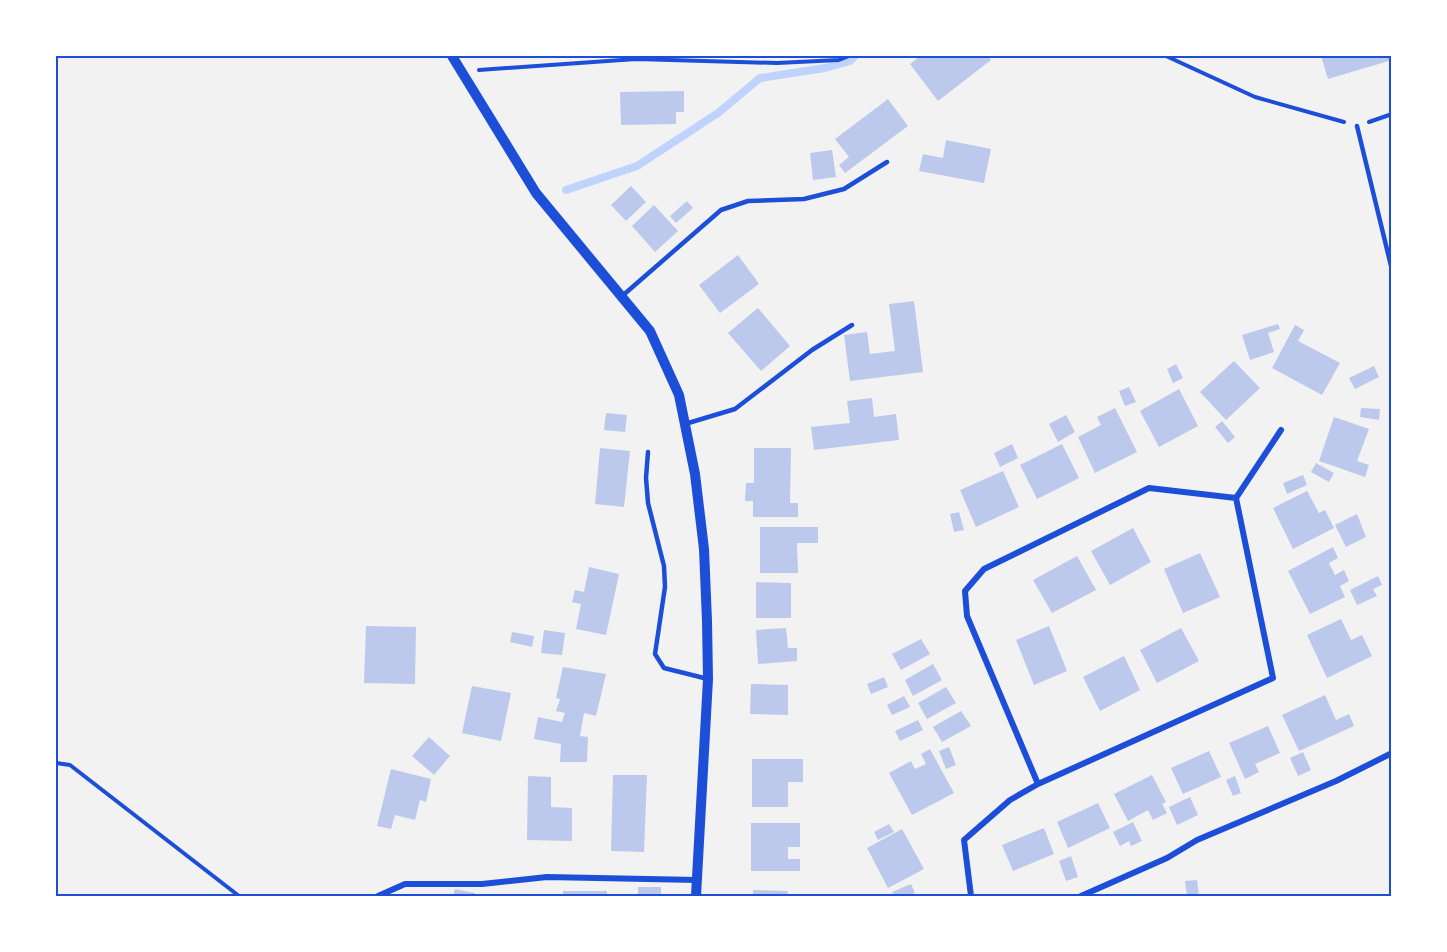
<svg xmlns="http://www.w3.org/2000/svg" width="1447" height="952" font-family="'Sofia Sans Condensed',sans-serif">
	<rect width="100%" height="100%" fill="#f2f2f2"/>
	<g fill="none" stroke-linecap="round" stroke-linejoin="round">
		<path stroke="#bfd3fe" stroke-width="8" d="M566,190L637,166L718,113L760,78L825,68L850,61L855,56"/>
	</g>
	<path fill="#bdc9ec" d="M920,56H988L991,60L938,101L910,64Z
		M1321,56H1392V60L1328,79Z
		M684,91V112H676V124L621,125L620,92Z
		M888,99L908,126L845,173L839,165L849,157L835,139Z
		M946,140L991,149L984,183L919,171L923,154L943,158Z
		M832,150L836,177L813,180L810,153Z
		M631,186L646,202L626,221L611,205Z
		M687,201L693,208L676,223L670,216Z
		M654,205L678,231L655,252L632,226Z
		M738,255L759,284L720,313L699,285Z
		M914,301L923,372L850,381L844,335L867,332L870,354L895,351L889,304Z
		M758,308L790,346L761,371L728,333Z
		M1278,324L1280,329L1268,333L1274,352L1250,360L1242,335Z
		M1295,325L1304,330L1298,341L1340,363L1322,395L1272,368Z
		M1234,361L1260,388L1226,420L1200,392Z
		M1176,364L1183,378L1173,383L1167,369Z
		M1374,366L1379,377L1355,389L1349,378Z
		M1129,387L1136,402L1125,406L1119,391Z
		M1179,389L1198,426L1159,447L1140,411Z
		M872,398L874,417L896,414L899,440L814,450L811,427L850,423L847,401Z
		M1115,408L1137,452L1095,473L1078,437L1101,425L1097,417Z
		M1361,408L1380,409L1379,420L1360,417Z
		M606,413L627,415L625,432L604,430Z
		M1066,415L1075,432L1058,442L1049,424Z
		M1334,417L1369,429L1357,461L1369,465L1365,477L1319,461Z
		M1222,421L1235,437L1228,443L1215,427Z
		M1012,444L1018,458L1000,467L994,453Z
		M1062,444L1079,478L1037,499L1020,465Z
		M600,448L630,451L624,507L595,504Z
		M754,448H791L790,503H798V517H753V501H745L746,483H754Z
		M1316,463L1334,473L1329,482L1311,472Z
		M1003,471L1019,507L976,527L960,490Z
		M1303,475L1307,485L1287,494L1283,483Z
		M1307,491L1319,513L1325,510L1334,528L1293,549L1273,508Z
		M959,512L964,530L954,532L950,514Z
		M1357,514L1366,537L1346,547L1335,525Z
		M760,527H818V543H797L798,573H760Z
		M1133,528L1151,562L1110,585L1091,551Z
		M1333,547L1338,558L1329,563L1335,575L1344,570L1349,581L1340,586L1345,597L1310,614L1288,571Z
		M1200,553L1220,597L1183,613L1164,569Z
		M1077,556L1096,590L1052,613L1033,580Z
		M589,567L619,574L606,635L576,629L581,604L572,602L575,590L584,592Z
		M1378,576L1382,585L1373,589L1377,596L1357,605L1350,590Z
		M756,582L791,583V618H756Z
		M1341,619L1351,640L1362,635L1372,656L1327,678L1307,635Z
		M366,626L416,627L415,684L364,683Z
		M1049,626L1067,671L1034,685L1016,640Z
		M786,628L788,648H797V661L758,664L756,630Z
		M1181,628L1199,661L1157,683L1140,650Z
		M544,630L565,633L562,655L541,653Z
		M512,632L534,636L532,647L510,642Z
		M921,639L930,654L901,670L892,654Z
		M1124,656L1140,690L1100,711L1083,677Z
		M933,664L942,680L913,696L905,680Z
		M563,667L606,674L596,716L584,713L580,736L588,737L587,762H560L561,744L534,739L538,717L562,722L565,713L556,711L560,699L556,698Z
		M884,677L888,687L871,694L867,684Z
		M751,684L788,685V715L750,714Z
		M472,686L511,693L501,741L462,733Z
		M946,687L956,703L927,719L918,703Z
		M1325,695L1336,720L1349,714L1354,726L1299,751L1282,715Z
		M904,696L910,707L892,715L887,705Z
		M961,711L971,726L942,742L933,727Z
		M918,720L923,730L900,741L895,731Z
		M1268,726L1280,753L1255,764L1259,772L1245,779L1229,743Z
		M429,737L450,756L434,775L412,756Z
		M949,747L956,765L946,769L939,751Z
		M930,749L954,793L912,815L889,773L911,761L915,769L926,764L921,754Z
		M1209,751L1221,777L1183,794L1171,768Z
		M1303,752L1311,770L1298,776L1290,758Z
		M752,759H803V782H788V807H752Z
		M391,769L431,779L426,802L420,800L415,820L395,815L391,829L377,826Z
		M613,775H647L644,852L611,851Z
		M1152,775L1166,802L1162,804L1167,813L1153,820L1148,810L1128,821L1114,794Z
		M528,776L551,777V807L572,808V841L527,840Z
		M1235,776L1241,793L1233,796L1226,780Z
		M1190,797L1198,815L1177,825L1169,807Z
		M1098,803L1110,828L1068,848L1057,822Z
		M1133,822L1142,841L1131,846L1129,841L1120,846L1113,832Z
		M751,823H800V847H788V859H800V871H751Z
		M889,824L894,832L878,840L874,832Z
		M1044,828L1054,854L1013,871L1002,845Z
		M902,829L924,869L888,888L867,848Z
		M1071,856L1078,877L1066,881L1059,861Z
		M1197,880L1199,896H1187L1185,881Z
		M911,884L915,893L906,896H894L892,892Z
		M638,887H661V896H638Z
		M455,889L475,893L474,896H453Z
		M753,890L788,891L787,896H753Z
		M563,891H607V896H563Z"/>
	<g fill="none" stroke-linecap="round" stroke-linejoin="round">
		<path stroke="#1d4ed8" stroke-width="4" d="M1166,56L1255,97L1344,122
			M479,70L636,59L777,63L839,60L849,56
			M1369,122L1392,114
			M56,763L70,765L239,896"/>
		<path stroke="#1d4ed8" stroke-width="4.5" d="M1357,126L1392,270
			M621,297L721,210L748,201L804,199L844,189L887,162
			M685,424L735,409L812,350L852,325
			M648,452L646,478L648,503L664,566L665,587L655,654L664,668L708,679"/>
		<path stroke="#1d4ed8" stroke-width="6" d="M1236,498L1281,430
			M378,896L405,884H482L547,877L697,880
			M971,896L964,840L1010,800L1038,784L1273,678L1236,498L1149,488L984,569L965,591L967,616L1038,784
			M1081,896L1167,858L1197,840L1336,781L1392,753"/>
		<path stroke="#1d4ed8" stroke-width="10" d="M452,56L536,193L650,331L679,395L695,474L704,549L707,621L708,679L696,896"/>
	</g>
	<rect width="1447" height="952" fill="none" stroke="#ffffff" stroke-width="114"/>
	<rect x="57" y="57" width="1333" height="838" fill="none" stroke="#1d4ed8" stroke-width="2"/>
</svg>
